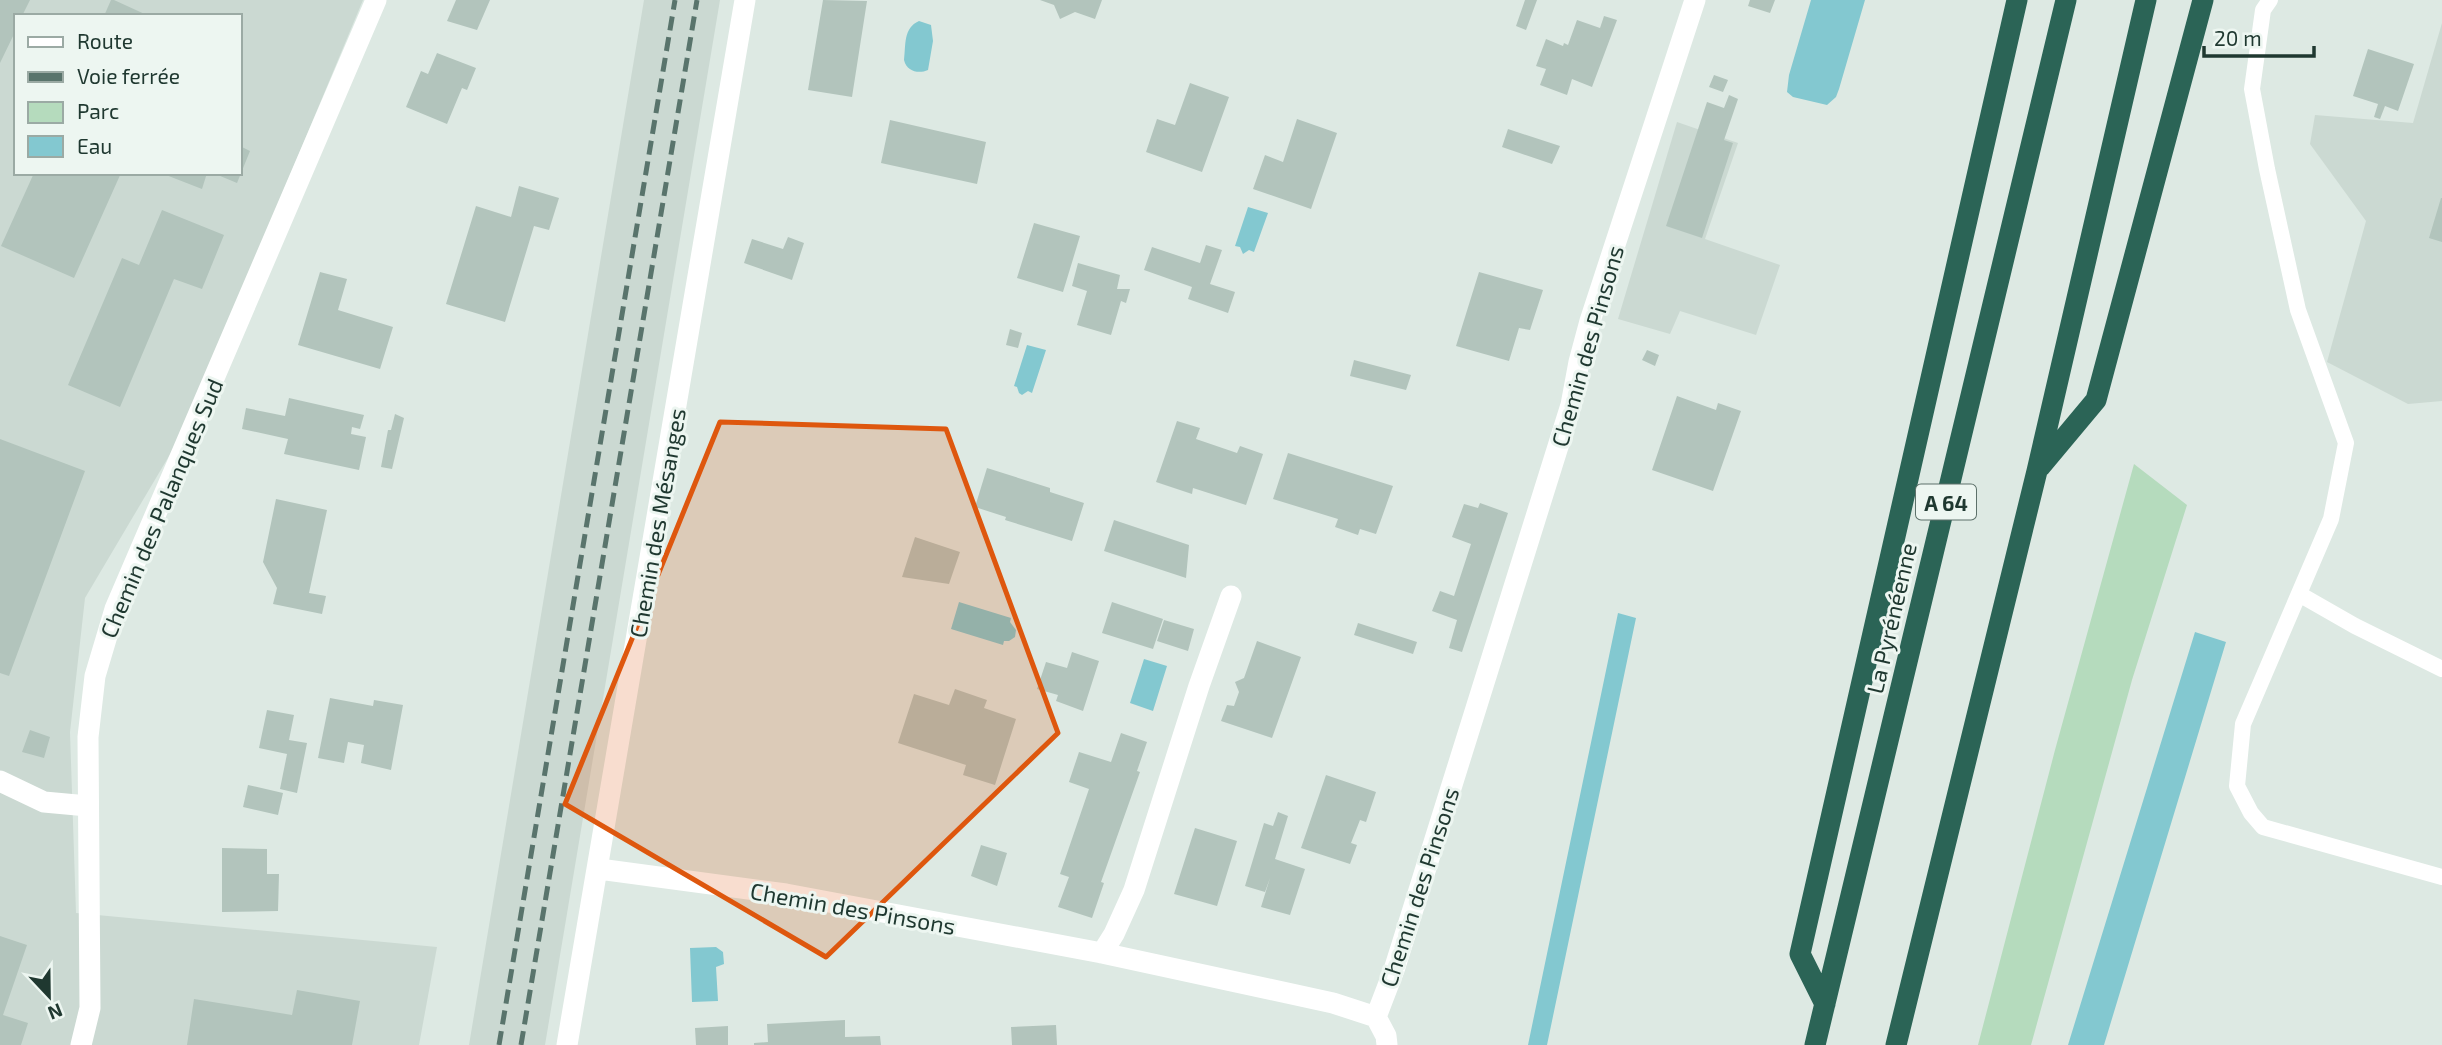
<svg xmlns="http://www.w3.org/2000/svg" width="2442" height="1045" font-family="'Exo 2',sans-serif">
	<rect width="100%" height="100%" fill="#dde9e3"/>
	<path fill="#cbd9d2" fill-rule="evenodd" d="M0,0H363L182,434L85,598L70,732L76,913L437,947L419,1045H0ZM16,16H240V173H16Z
		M644,0H720L545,1045H469Z
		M2442,23V401L2408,404L2327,362L2366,221L2310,144L2315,115L2413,123Z
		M1677,122L1738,143L1705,239L1780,265L1756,335L1680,311L1670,334L1618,319Z"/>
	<path fill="#b5dbbd" d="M2134,464L2187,505L2132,680L2031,1045H1978L2055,750Z"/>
	<path fill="#83c8d0" d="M1811,0H1865L1839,89L1836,97L1827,105L1793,97L1787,92L1789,75Z
		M919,21L931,25L933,41L928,70C919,74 907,72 904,60C906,45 903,28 919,21Z
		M1248,207L1268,213L1254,252L1249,250L1243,254L1240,247L1235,246Z
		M1027,345L1046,350L1032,393L1028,391L1022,395L1019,393L1017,387L1014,386Z
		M959,602L1011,618L1010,622L1016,630L1015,637L1009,641H1004L1003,645L951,629Z
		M1618,613L1636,618L1547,1045H1528Z
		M2195,632L2226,642L2104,1045H2068Z
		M1144,659L1167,666L1153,711L1130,703Z
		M716,947L723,952L724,964L716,967L718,1001L692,1002L690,948Z"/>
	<path fill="#b2c4bc" d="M0,0H30L22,16H16V30L0,63Z
		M111,0H114L149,16H104Z
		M456,0H490L477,30L447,21Z
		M823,0L867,1L852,97L808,90Z
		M1040,0H1102L1095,19L1075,12L1060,19L1054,5Z
		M1525,0H1537L1526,30L1516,26Z
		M1750,0H1775L1770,13L1748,6Z
		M1604,16L1617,20L1592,87L1572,79L1567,95L1540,85L1546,69L1536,66L1546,39L1563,46L1564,43L1568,45L1577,20L1600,28Z
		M2368,49L2414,64L2398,111L2385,106L2380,119L2374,117L2378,104L2353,96Z
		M437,53L476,68L467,90L462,88L447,124L406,107L421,71L428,74Z
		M1714,75L1728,80L1723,92L1709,87Z
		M1190,83L1229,97L1202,172L1146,152L1157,119L1175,125Z
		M1729,95L1738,99L1724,140L1733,143L1702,238L1666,226L1707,102L1724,108Z
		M1297,119L1337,133L1311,209L1253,189L1265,155L1283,162Z
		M890,120L986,142L977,184L881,163Z
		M1508,129L1560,146L1552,164L1502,147Z
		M240,146L250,151L237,183L213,173H240Z
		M34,173H121L74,278L1,246Z
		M167,173H207L202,189L166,175Z
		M519,186L559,198L549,230L534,226L505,322L446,304L476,206L511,217Z
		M2441,198H2442V242L2429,238Z
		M162,210L224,235L202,289L174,279L120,407L68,385L122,258L139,265Z
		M1034,223L1080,236L1063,292L1017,278Z
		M788,237L804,243L792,280L744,263L752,239L783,249Z
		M1206,245L1222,250L1210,284L1235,292L1228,313L1188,299L1192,287L1144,270L1152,247L1200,263Z
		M1078,263L1120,275L1117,289H1130L1126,303L1121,301L1111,335L1077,325L1087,291L1072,286Z
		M320,272L347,279L338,310L393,327L380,369L298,345Z
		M1479,272L1543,290L1530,330L1519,328L1509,361L1456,346Z
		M1010,329L1022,333L1018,348L1006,345Z
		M1647,350L1659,355L1655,366L1642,360Z
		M1354,360L1411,375L1406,390L1350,376Z
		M1677,396L1716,410L1718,403L1741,411L1713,491L1652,470Z
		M289,398L364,415L360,429L352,427L351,434L366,437L359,470L284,454L288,439L242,429L246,408L285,416Z
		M395,414L404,418L392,469L381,467L388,430H391Z
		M1177,421L1200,428L1196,439L1237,453L1240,446L1263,454L1246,505L1193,488L1192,494L1156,482Z
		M0,439L85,471L9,676L0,673Z
		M1288,453L1393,486L1376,534L1360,529L1358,535L1335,527L1338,519L1273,499Z
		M987,468L1050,488V492L1084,503L1072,541L1005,520L1006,517L975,507Z
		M276,499L327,510L309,593L326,596L322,614L273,604L277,588L263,562Z
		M1480,503L1508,513L1462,652L1449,648L1457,620L1432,611L1440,591L1454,596L1471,544L1452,537L1464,504L1478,508Z
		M1114,520L1189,545L1186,578L1104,551Z
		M915,537L960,552L949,584L902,577Z
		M1112,602L1163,619L1153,649L1102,633Z
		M1164,620L1194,629L1188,651L1157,641Z
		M1358,623L1417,642L1413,654L1354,635Z
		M1257,641L1301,657L1272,738L1221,721L1227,705L1234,706L1239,692L1235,682L1244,678Z
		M1072,652L1099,661L1083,711L1056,701L1058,695L1037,689L1046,662L1067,668Z
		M955,689L987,700L984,708L1016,719L995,785L963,775L966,765L898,743L914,694L949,705Z
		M330,698L373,706L374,700L403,705L391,770L361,763L364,745L348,742L344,763L318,758Z
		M267,710L294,715L289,740L307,743L297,793L280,789L287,754L259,748Z
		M30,730L50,737L44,758L22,752Z
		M1121,733L1147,742L1137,771L1140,772L1101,882L1104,883L1092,918L1058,907L1069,877L1060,874L1089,789L1069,782L1079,752L1111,762Z
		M1326,775L1376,792L1366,822L1360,820L1351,843L1357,845L1350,864L1301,848Z
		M248,785L283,793L278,815L243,807Z
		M1278,812L1288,816L1275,859L1305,869L1290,915L1261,907L1270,878L1265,892L1245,886L1264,823L1273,826Z
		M1195,828L1237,841L1217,906L1174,894Z
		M981,845L1007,853L997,886L971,876Z
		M222,848L267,849V874H279L278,911L222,912Z
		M0,936L27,945L3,1015L28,1023L21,1045H0Z
		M297,990L360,1001L352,1045H187L194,999L292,1015Z
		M845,1020V1037L880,1036L881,1045H754V1043L768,1042L767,1024Z
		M1056,1025L1057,1045H1012L1011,1027Z
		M728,1026V1045H696L695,1028Z"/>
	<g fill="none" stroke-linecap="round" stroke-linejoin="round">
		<path stroke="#fff" stroke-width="16" d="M2270,0L2263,10L2252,89L2267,169L2298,310L2346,443L2331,519L2243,724L2237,786L2251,813L2263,827L2442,877
			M2299,594L2355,626L2442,669"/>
		<path stroke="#fff" stroke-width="21" d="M0,781L44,802L88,806
			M599,869L786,894L1102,953L1333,1003L1376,1017L1394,970L1571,405L1579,362L1590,321L1695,0
			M1102,953L1114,934L1134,890L1199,686L1231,596
			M1376,1017L1386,1036L1387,1045
			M81,1045L90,1008L88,737L95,676L115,609L376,0
			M567,1045L745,0"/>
		<path stroke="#2b6456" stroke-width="21" d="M2040,467L2096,400L2203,0
			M1825,1004L1800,954L2017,0
			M1815,1045L2066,0
			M1896,1045L2037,471L2146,0"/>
		<path stroke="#59746c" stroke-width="5" stroke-dasharray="14 7" stroke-linecap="butt" d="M499,1045L675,0
			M521,1045L697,0"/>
	</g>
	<path fill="#de570e" fill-opacity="0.2" stroke="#de570e" stroke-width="5" stroke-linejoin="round" d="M720,422L946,429L1058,733L826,957L565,804Z"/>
	<g text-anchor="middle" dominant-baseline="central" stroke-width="6" stroke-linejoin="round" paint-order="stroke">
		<rect fill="#edf6f1" stroke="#5d716a" stroke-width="2" x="1916" y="484.5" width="60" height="35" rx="5"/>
		<g font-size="21" font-weight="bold" fill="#1f3830">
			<text x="1946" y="502">A 64</text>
		</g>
		<g font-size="23" fill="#1f3830" stroke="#edf6f1">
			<text transform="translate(1587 346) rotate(-74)">Chemin des Pinsons</text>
			<text transform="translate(161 508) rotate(-67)">Chemin des Palanques Sud</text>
			<text transform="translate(657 523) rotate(-80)">Chemin des Mésanges</text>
			<text transform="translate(1891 618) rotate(-77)">La Pyrénéenne</text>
			<text transform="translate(1419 887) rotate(-72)">Chemin des Pinsons</text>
			<text transform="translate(853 908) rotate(10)">Chemin des Pinsons</text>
		</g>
	</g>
	<rect x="14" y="14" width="228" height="161" fill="#edf6f1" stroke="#9baaa4" stroke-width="2"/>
	<rect x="28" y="37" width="35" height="10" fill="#ffffff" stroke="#9baaa4" stroke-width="2"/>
	<text x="77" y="49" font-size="21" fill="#1f3830">Route</text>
	<rect x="28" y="72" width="35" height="10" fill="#59746c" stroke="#9baaa4" stroke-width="2"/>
	<text x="77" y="84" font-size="21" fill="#1f3830">Voie ferrée</text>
	<rect x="28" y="102" width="35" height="21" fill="#b5dbbd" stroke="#9baaa4" stroke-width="2"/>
	<text x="77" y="119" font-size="21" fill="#1f3830">Parc</text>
	<rect x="28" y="136" width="35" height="21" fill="#83c8d0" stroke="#9baaa4" stroke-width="2"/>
	<text x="77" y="154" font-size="21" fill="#1f3830">Eau</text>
	<g transform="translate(49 996) rotate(158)" stroke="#edf6f1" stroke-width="5" paint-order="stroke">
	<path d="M0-5L12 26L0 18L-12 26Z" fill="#1f3830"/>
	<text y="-10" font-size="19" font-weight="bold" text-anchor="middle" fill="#1f3830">N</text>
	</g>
	<path d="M2204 46v10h110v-10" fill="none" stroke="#1f3830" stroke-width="3.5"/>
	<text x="2214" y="46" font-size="21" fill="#1f3830" stroke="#edf6f1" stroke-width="5" paint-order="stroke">20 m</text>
</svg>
